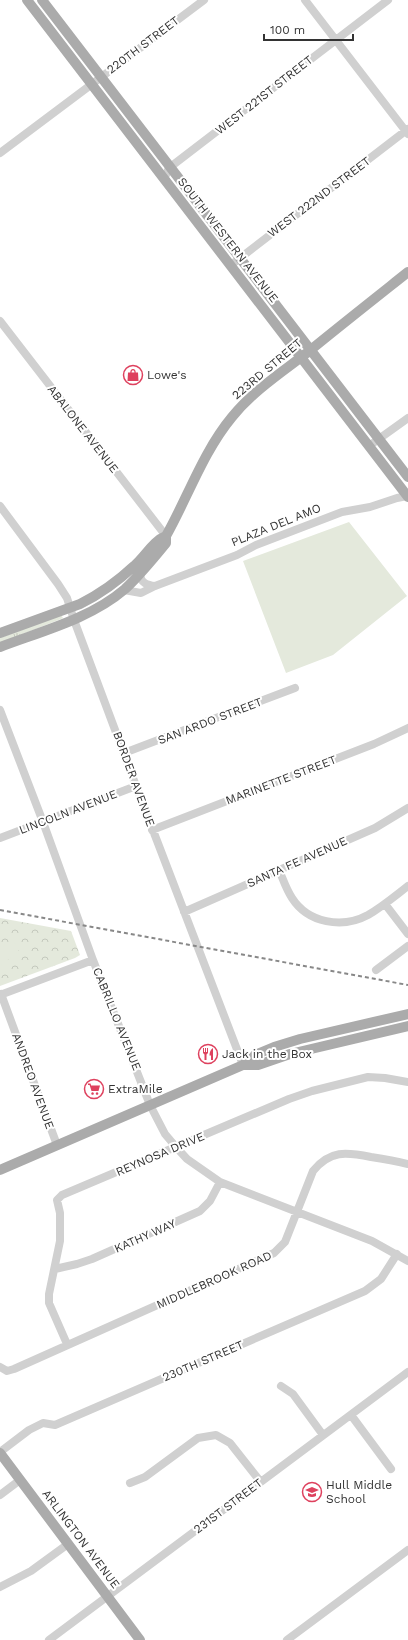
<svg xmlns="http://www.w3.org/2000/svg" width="408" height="1640" font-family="'Work Sans',sans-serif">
	<defs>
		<pattern id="grass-tufts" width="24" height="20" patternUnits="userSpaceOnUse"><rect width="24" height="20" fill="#e4e9dc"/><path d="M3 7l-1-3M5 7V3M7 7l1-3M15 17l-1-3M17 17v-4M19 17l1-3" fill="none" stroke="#c4c8bd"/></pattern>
		<pattern id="park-crowns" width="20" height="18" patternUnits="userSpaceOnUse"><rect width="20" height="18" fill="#e4e9dc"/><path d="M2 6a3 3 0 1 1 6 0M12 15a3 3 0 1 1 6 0" fill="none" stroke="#c4c8bd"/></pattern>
	</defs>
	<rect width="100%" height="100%" fill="#fff"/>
	<path fill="url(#grass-tufts)" d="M61,615L63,618L61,619L0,643V638Z"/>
	<path fill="url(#park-crowns)" d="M0,918L71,931L80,955L75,958L0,986Z"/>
	<path fill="#e4e9dc" d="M349,522L407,596L333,655L286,673L243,561Z
		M12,941L18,946V952L0,966V949L8,942Z"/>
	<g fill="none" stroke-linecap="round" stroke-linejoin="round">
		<path stroke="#d0d0d0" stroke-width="8" d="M305,0L408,134
			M0,153L204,0
			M164,179L169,168L388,0
			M231,265L408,129
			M0,321L166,536
			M369,446L408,418
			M0,506L58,584L67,598L74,620L136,786L243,1065
			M140,575C141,583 147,585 155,586
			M124,590L141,593L155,586L237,555L256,545L342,512L370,507L397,498L408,496
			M0,710L43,822L93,960L150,1105L165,1134L176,1147L187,1159L220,1182L372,1241L408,1261
			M124,753L295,688
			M152,830L374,744L408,728
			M0,838L136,786
			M279,870C283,879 286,889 292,898C308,923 342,929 368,915C382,907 395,896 408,886
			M385,904L408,934
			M184,912L375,828L408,808
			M376,970L408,946
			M1,994L57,1145
			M0,995L93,960
			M55,1269L77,1264L92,1259L200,1211L210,1201L220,1182
			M67,1344L49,1303V1294L60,1241V1213L57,1200L62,1195L289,1099L312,1091L368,1077L385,1078L408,1082
			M0,1367L7,1371L14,1369L274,1253L285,1242L313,1171C330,1150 346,1152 371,1157C384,1159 396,1161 408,1164
			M281,1386L293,1394L323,1435
			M351,1415L391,1469
			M0,1452L29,1430L43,1423L55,1425L365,1291L381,1279L397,1254
			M130,1483L145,1477L198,1438L216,1435L230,1443L260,1481
			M0,1495L20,1480
			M0,1587L31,1571L68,1544
			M49,1640L408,1372
			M287,1640L408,1550"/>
		<path stroke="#ababab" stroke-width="10" d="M27,0L408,497
			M42,0L408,477
			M166,536C188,497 203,452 232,417C253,391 282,372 308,352C341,325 374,299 408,272
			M0,633L80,604C100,594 118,581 134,566C145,557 153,541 166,536
			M0,647C42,631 90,619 125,589C140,575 153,559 166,543V536
			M243,1065H258L290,1054L408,1026
			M0,1170L243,1065L255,1055L274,1047L300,1039L408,1014
			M0,1453L140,1640"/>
		<path stroke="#888" stroke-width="2" stroke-dasharray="4 3" stroke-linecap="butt" d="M0,910L408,985"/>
	</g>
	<defs>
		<symbol id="shop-ring" viewBox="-11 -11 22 22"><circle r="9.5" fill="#fff" stroke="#de415e" stroke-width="1.5"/><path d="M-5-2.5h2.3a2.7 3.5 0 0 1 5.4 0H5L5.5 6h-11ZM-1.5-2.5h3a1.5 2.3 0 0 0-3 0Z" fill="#de415e"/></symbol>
		<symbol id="restaurant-ring" viewBox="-11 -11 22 22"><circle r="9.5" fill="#fff" stroke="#de415e" stroke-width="1.5"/><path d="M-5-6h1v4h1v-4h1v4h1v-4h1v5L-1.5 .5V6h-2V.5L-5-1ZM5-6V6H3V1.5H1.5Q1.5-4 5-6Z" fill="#de415e"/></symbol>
		<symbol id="supermarket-ring" viewBox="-11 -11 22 22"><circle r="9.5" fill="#fff" stroke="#de415e" stroke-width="1.5"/><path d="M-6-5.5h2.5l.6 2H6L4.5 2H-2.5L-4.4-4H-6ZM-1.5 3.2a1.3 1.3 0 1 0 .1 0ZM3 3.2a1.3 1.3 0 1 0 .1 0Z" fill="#de415e"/></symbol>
		<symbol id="school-ring" viewBox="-11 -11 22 22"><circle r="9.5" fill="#fff" stroke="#de415e" stroke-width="1.5"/><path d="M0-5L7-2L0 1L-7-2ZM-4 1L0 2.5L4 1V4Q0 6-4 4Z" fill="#de415e"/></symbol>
	</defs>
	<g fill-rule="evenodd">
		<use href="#shop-ring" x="122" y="364" width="22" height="22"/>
		<use href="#restaurant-ring" x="197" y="1043" width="22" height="22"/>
		<use href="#supermarket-ring" x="83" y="1078" width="22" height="22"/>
		<use href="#school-ring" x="301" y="1481" width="22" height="22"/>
	</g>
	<g text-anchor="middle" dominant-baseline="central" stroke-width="4" stroke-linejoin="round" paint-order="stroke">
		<g font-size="12" fill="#333" stroke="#fff">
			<text transform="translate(143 45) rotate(-37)">220TH STREET</text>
			<text transform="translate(264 95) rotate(-38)">WEST 221ST STREET</text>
			<text transform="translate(319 197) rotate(-37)">WEST 222ND STREET</text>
			<text transform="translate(228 240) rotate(52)">SOUTH WESTERN AVENUE</text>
			<text transform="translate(267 369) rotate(-40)">223RD STREET</text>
			<text transform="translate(83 429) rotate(52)">ABALONE AVENUE</text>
			<text transform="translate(276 525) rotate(-22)">PLAZA DEL AMO</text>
			<text transform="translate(210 721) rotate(-21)">SAN ARDO STREET</text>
			<text transform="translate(134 779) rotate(70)">BORDER AVENUE</text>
			<text transform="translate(281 780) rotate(-21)">MARINETTE STREET</text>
			<text transform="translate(68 812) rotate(-21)">LINCOLN AVENUE</text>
			<text transform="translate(297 862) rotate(-24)">SANTA FE AVENUE</text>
			<text transform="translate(117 1019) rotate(68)">CABRILLO AVENUE</text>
			<text transform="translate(33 1081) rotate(70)">ANDREO AVENUE</text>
			<text transform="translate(160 1154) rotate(-23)">REYNOSA DRIVE</text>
			<text transform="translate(145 1236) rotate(-24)">KATHY WAY</text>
			<text transform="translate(214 1280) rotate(-24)">MIDDLEBROOK ROAD</text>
			<text transform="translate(203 1361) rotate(-23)">230TH STREET</text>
			<text transform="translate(228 1506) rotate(-37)">231ST STREET</text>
			<text transform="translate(81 1539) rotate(53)">ARLINGTON AVENUE</text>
		</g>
		<g font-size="12" fill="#333" stroke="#fff" text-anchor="start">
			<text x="147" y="375">Lowe's</text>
			<text x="222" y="1054">Jack in the Box</text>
			<text x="108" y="1089">ExtraMile</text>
			<text x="326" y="1485">Hull Middle<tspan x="326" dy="14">School</tspan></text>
		</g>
	</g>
	<path d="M264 34v6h89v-6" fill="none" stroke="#333333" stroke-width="2"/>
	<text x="270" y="34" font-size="12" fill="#333333" stroke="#ffffff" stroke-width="3" paint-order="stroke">100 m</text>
</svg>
